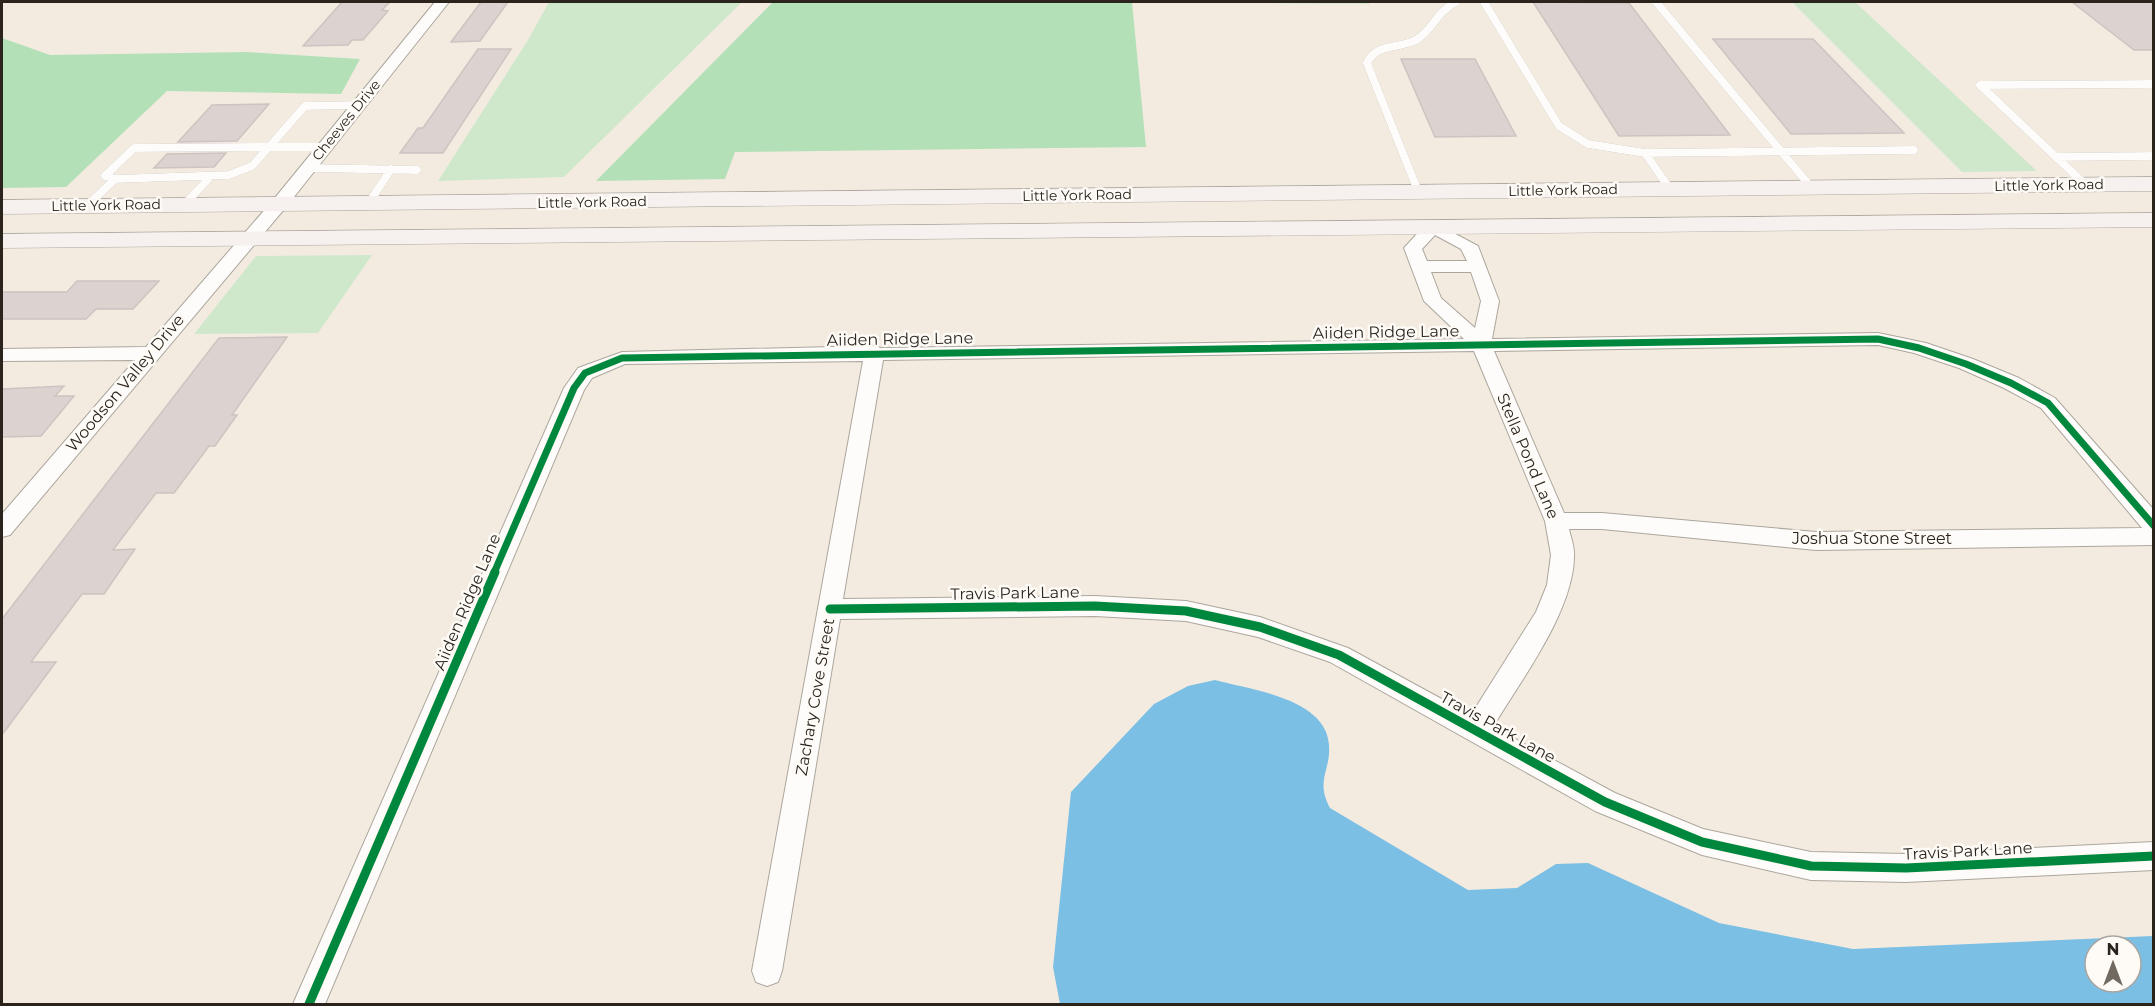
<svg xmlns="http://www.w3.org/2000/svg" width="2155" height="1006" font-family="Montserrat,sans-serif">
	<rect width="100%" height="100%" fill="#f3ebe0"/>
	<path fill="#cfe8cc" d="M549,2H742L564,177L438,181L528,40Z
		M1132,2H1369L1370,4Z
		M1792,2H1855L2037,171L1962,172Z
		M372,255L318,333L194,334L256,256Z"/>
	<path fill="#b4e0b7" d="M773,2H1132L1146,147L735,152L725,179L596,181Z
		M2,38L50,55L247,52L360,59L341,94L167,91L66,187L2,188Z"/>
	<path fill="#7bbfe4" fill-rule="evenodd" d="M1215,680C1251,690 1326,698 1329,745C1331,771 1315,780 1330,808L1468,890L1517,888L1556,864L1588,863L1719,923L1853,949L2153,936V1004H1060L1053,967L1071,792L1154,704L1188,686ZM2095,946H2131V982H2095Z"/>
	<path fill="#dbd3d0" stroke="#cdc4c1" stroke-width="1.5" d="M342,2H390L382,10L388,11L363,40H352L348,45L303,46Z
		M481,2H508L480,41L451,42Z
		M1533,2L1629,3L1730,135L1619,136Z
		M2072,2H2154V50H2134Z
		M1713,39H1813L1904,133L1791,134Z
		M478,49H511L443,153H400L418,128H423Z
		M1401,59H1475L1516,136L1435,137Z
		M269,104L237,141L178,142L212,105Z
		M226,153L214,167L154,168L167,154Z
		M77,281H159L133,309H96L86,319H2V292H67Z
		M287,337L232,415H237L215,446H209L174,493H156L113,550L135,549L104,594H82L31,662H56L2,735V619L219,338Z
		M64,386L55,396H74L41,436L2,437V389Z"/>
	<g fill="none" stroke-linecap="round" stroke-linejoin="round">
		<defs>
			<path id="service" d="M1484,2L1559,126L1588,144L1645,153L1914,150
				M1656,2L1811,187
				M325,147H269L305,106L359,105
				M1645,153L1670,189
				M2056,157L1980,85L2154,84
				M308,168L417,170
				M115,179L229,175L252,166L269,147
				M2086,185L2056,157L2154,156
				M1418,191L1367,63C1376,43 1399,49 1416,40C1433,30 1436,12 1456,2
				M369,203L391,169
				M185,204L209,178
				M87,206L115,179L105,176L134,148L269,147"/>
			<path id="minor" d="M435,2H449L286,207L10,535L2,537V514L135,360L2,361V349L146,347L274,199Z
				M1433,222L1478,246L1499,301L1492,339L1878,333L1926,343L1973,359L2019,378L2055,398L2154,510V545L1816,550L1602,529H1569C1571,538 1575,548 1574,557C1573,612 1521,680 1493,727L1615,793L1703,829L1811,852L1906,854L2154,842V870L1906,882L1811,880L1702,855L1595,811L1330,662L1258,637L1186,621L1095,616L840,619L782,971L778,982L767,986L756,982L752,971L863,361L625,364L592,378L584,390L325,1004H293L564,388L578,368L622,352L874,346L881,348L1464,339L1424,301L1404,248L1427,223ZM1435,235L1461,249L1467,261H1427L1422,249ZM1431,272H1471L1481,301L1475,328L1441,298ZM1878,345L1914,353L1959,368L2004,388L2041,408L2142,528L1816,532L1602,513H1564L1494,351ZM1474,351L1545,521L1551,555L1547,585L1536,612L1471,715L1348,648L1260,617L1186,601L1095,596L843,599L883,360Z"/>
			<path id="secondary" d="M2154,177V191L2,214V200Z
				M2154,213V227L2,248V234Z"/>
		</defs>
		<use href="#service" stroke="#aca69d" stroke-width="8"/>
		<use href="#minor" stroke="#aca69d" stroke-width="2"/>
		<use href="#secondary" stroke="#aca69d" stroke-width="1"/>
		<use href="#service" stroke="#fdfcfa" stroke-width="8"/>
		<use href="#minor" fill="#fdfcfa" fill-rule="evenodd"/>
		<use href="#secondary" fill="#f6f1ef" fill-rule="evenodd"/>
		<defs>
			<path id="cycleway-far1" d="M494,573L574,388L585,373L622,358L1878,339L1919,348L1966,364L2011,383L2048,403L2154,526"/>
			<path id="cycleway" d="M830,609L1095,606L1186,611L1260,627L1339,655L1605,802L1702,842L1811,866L1906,868L2154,856
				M309,1004L495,572"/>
		</defs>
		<use href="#cycleway-far1" stroke="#fefbf7" stroke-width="10"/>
		<use href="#cycleway" stroke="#fefbf7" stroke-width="13"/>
		<use href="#cycleway-far1" stroke="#00873e" stroke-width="7"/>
		<use href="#cycleway" stroke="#00873e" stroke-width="9"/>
	</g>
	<g text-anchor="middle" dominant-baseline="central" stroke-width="5" stroke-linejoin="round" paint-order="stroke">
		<g font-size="14" fill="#2a241d" stroke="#fefbf7">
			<text transform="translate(346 120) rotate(-51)">Cheeves Drive</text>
			<text transform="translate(2049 185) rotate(-1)">Little York Road</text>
			<text transform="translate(1563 190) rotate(-1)">Little York Road</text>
			<text transform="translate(1077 195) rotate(-1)">Little York Road</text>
			<text transform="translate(592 202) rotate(-1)">Little York Road</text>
			<text transform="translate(106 205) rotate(-1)">Little York Road</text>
		</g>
		<g font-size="16" fill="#2a241d" stroke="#fefbf7">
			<text transform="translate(1386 332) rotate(-1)">Aiiden Ridge Lane</text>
			<text transform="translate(900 339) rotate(-1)">Aiiden Ridge Lane</text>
			<text transform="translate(125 383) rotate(-50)">Woodson Valley Drive</text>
			<text transform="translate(1528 456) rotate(67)">Stella Pond Lane</text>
			<text x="1872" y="538">Joshua Stone Street</text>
			<text transform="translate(1015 593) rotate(-1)">Travis Park Lane</text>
			<text transform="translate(467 602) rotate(-67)">Aiiden Ridge Lane</text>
			<text transform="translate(815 697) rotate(-80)">Zachary Cove Street</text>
			<text transform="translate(1498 727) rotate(29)">Travis Park Lane</text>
			<text transform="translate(1968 851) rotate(-3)">Travis Park Lane</text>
		</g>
	</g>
	<rect width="2155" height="1006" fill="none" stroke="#2a241d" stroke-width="6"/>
	<g transform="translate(2113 964)"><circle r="28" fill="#fefbf7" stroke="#a9a5a0" stroke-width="1.5"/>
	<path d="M0-4.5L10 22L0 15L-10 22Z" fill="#706a61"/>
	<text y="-9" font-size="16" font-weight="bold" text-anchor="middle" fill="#2a241d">N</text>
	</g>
</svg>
